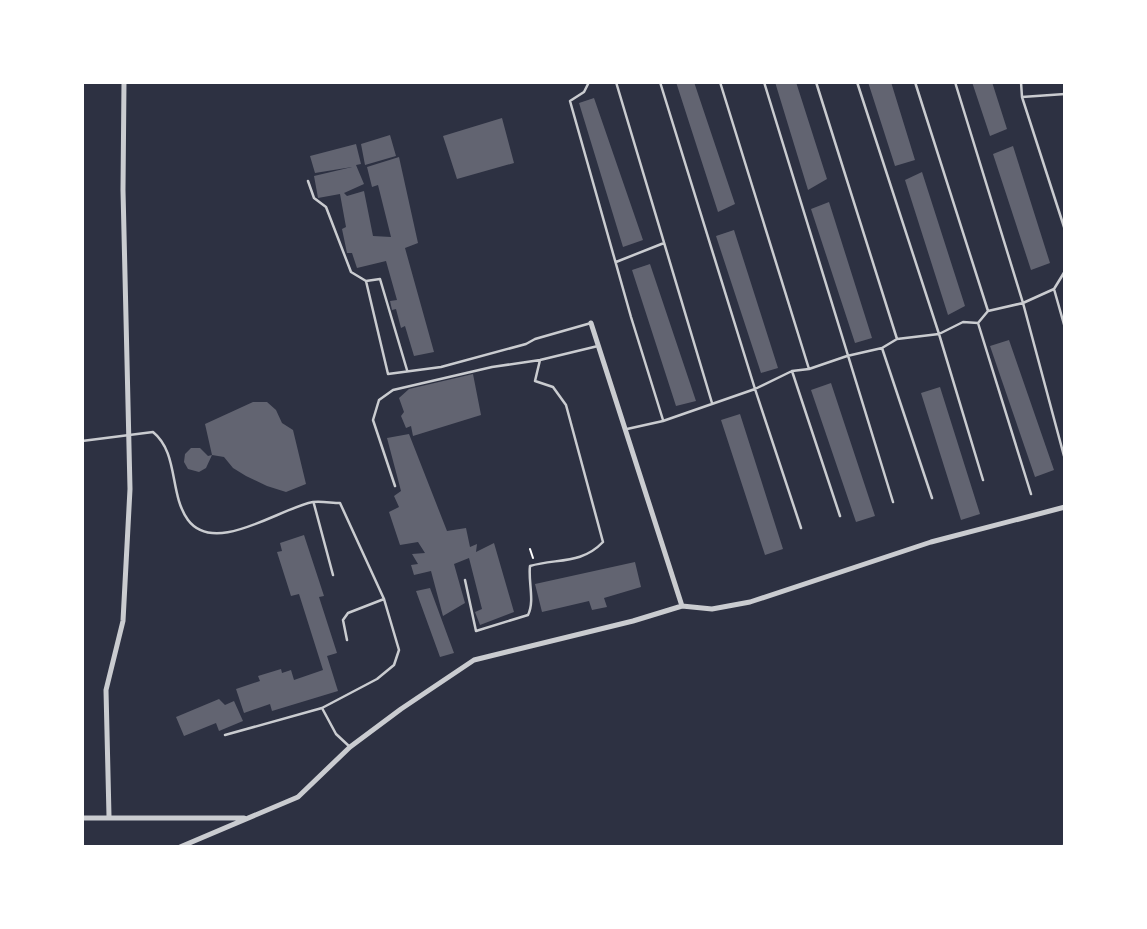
<svg xmlns="http://www.w3.org/2000/svg" width="1147" height="929" font-family="'Alegreya Sans',sans-serif">
	<rect width="100%" height="100%" fill="#2d3142"/>
	<path fill="#626471" d="M676,82H694L735,204L718,212Z
		M775,82H796L827,179L808,190Z
		M868,82H891L915,160L895,166Z
		M972,82H992L1007,129L990,136Z
		M594,98L643,240L623,247L579,103Z
		M502,118L514,163L457,179L443,136Z
		M390,135L396,156L365,165L361,144Z
		M356,144L361,164L356,165L364,184L344,193L347,196L364,191L373,236L391,237L378,185L372,187L367,167L399,157L418,243L405,248L434,352L414,356L405,326L401,328L396,309L392,310L390,301L397,300L386,261L357,268L352,253H347L342,229L346,227L340,194L318,198L314,176L352,167L315,173L310,156Z
		M1013,146L1050,263L1031,270L993,154Z
		M922,172L965,306L948,315L905,180Z
		M829,202L872,338L855,343L811,209Z
		M734,230L778,368L761,373L716,236Z
		M650,264L696,401L676,406L632,270Z
		M1009,340L1054,470L1035,477L990,346Z
		M473,374L481,415L413,436L411,426L406,428L401,416L404,412L399,398L409,389Z
		M831,383L875,516L856,522L811,390Z
		M940,387L980,514L961,520L921,393Z
		M253,402H267L276,410L282,423L293,430L306,484L286,492L267,486L246,476L233,468L224,457L212,455L205,424Z
		M740,414L783,549L765,555L721,420Z
		M409,434L447,531L466,528L470,547L477,544L476,552L494,543L514,612L480,625L475,612L482,609L469,558L454,564L465,603L443,616L431,571L414,575L411,565L418,564L412,554L425,553L418,542L400,545L389,512L399,507L394,496L401,491L387,438Z
		M191,448H200L208,456L212,455L206,468L199,472L188,469L184,462L185,454Z
		M304,535L324,596L319,597L337,653L327,656L338,691L272,711L270,704L244,713L236,689L260,681L258,676L281,669L282,673L291,670L294,680L323,670L299,594L291,596L277,552L282,551L280,543Z
		M635,562L641,587L604,598L607,607L592,610L589,601L542,612L535,584Z
		M430,588L454,653L440,657L416,591Z
		M219,699L225,705L234,701L243,721L219,731L216,723L184,736L176,717Z"/>
	<g fill="none" stroke-linecap="round" stroke-linejoin="round">
		<path stroke="#fff" stroke-width="2" d="M530,549L533,558"/>
		<path stroke="#caccd0" stroke-width="2.5" d="M589,82L584,92L570,101L631,317L663,420
			M616,82L712,403
			M660,82L755,389L801,528
			M720,82L809,369
			M764,82L893,502
			M816,82L897,339
			M857,82L939,334L983,480
			M915,82L988,311
			M955,82L1023,303L1064,456
			M1021,82L1022,97L1065,230
			M1022,97L1065,94
			M308,181L314,198L326,207L351,272L366,281
			M616,262L664,243
			M1054,289L1065,328
			M978,323L1031,494
			M882,348L932,498
			M407,370L380,279L366,281L388,374L441,367L526,344L535,339L591,323
			M792,371L840,516
			M627,429L663,421L755,389L792,371L809,369L847,356L882,348L897,339L939,334L963,322L978,323L988,311L1023,303L1054,289L1065,271
			M82,441L153,432C179,453 169,494 188,520C215,556 280,508 313,502C322,501 332,503 340,503L384,599L399,650L394,665L377,679L322,708L225,735
			M395,486L373,420L379,400L393,390L492,367L540,360L598,346
			M314,504L333,575
			M465,580L476,631L528,615C535,601 528,582 530,566C556,558 581,565 603,542L566,405L553,387L535,381L540,360
			M347,640L343,620L348,613L384,599
			M322,708L336,734L350,747"/>
		<path stroke="#caccd0" stroke-width="5" d="M591,323L682,606
			M109,816L106,690L123,621L130,489L123,190L124,82
			M82,818H244
			M180,847L298,797L350,747L401,709L474,660L633,621L682,606L712,609L750,602L931,542L1065,507
			M1064,847L1065,846"/>
	</g>
	<rect width="1147" height="929" fill="none" stroke="#ffffff" stroke-width="168"/>
</svg>
